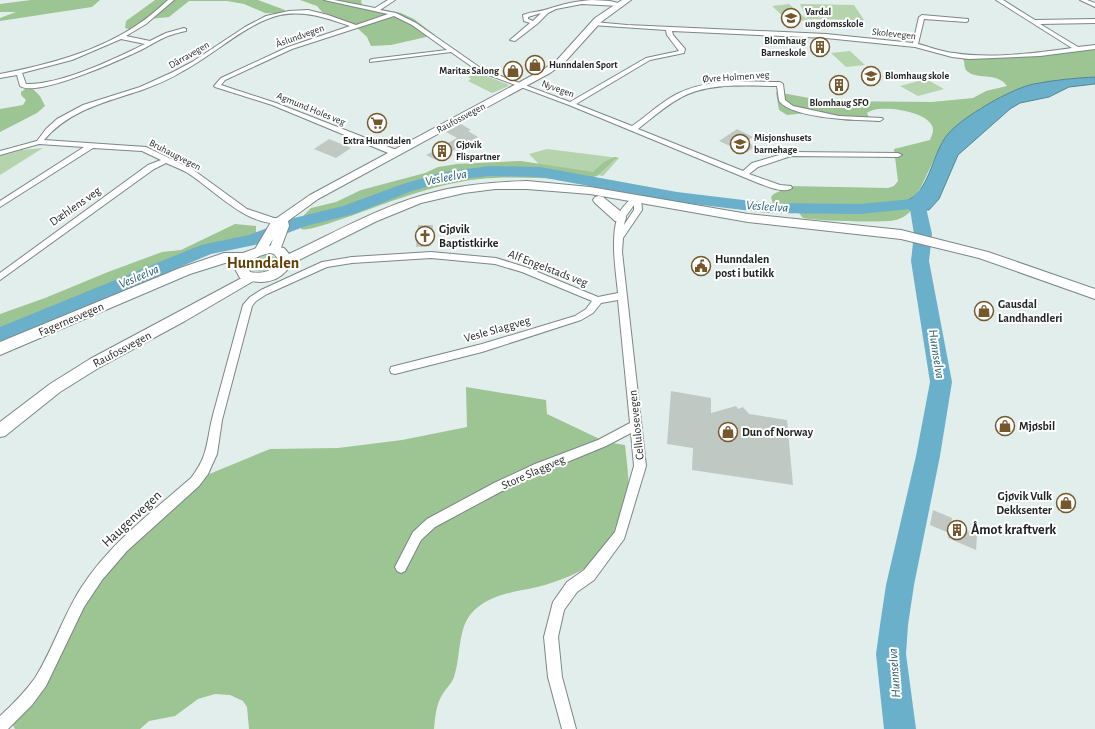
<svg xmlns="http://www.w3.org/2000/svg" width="1095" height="729" font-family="'Alegreya Sans',sans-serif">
	<rect width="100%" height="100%" fill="#e2eeeb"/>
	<path fill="#b5d3ad" d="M789,4L808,20L789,22L772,6Z
		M800,4L854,5L864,20L807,19Z
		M850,51L865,65L846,67L831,53Z
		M478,73L507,84L509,86L492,93L468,81L471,79L468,77Z
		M926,79L944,89L918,96L900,86Z
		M43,148L0,175V156L22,150Z
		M547,149L619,158L603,176L541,166L529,154Z
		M265,254L275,257L276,261C272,270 262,273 253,270L251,266C251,259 258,256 265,254Z"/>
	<path fill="#9dc493" d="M31,0H100L92,7L0,21V18L16,12H0V4Z
		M155,0H258L285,10L284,14L265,13L244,4L227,1H189L169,17L149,19L129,29L125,28L126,21Z
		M300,0H361L362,5L401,13L414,19L435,35L391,45L371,46L367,37L355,26L322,12L317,6Z
		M1095,46V77L1049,82L980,108L938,151L921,187L915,195L909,200L898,202L911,210C908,215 902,218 896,220C884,223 816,221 803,218L795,208L773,204L771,197C775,191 783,192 788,186L888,188L894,186L898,181L894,149L930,140C931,137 933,133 933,131C935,111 877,103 867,113L870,120L848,121L807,113L787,115L779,110L776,92L826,101L932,102L973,98L986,91L1007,86C997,71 975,81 966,70C964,67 965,62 963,59Z
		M32,88L40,96L45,106L37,113L0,132V109L23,105L26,100L21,95V92L25,89Z
		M615,157L619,158L615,159L597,176L587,179C551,180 516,175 480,179C452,182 424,190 398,199C384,203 308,234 301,229L304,215L311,208L336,202L361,190L425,173L438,167L457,164L521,161L593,172L604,162Z
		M235,224L256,226V234L253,237L225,242L112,283L54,308L37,321L27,332L0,342V314L45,298L108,272L162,252L181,250Z
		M466,387L546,400L547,414L606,442L625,445C627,464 630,484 628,502C627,516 611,550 600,558C583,572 558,582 537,587C516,592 496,593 478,607C456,623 462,654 454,677C451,685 445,689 441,697C436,706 435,718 434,729H249L247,707L243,701L230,695L215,694L198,699L175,716L149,721L140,729H15L11,721L86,588L190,482L270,449L338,448L402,440L467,427Z"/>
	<path fill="#6bb0cb" stroke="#548698" d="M1095,77V84L1069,87L1049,97L1020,103L1010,109L958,155L939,199L929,210H911L898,202C902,201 907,201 910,199C930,188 933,151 948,134C962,117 1012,88 1034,84C1054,80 1075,78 1095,77Z"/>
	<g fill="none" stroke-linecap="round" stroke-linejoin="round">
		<path fill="#6bb0cb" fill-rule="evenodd" d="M490,166L540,167L677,192L769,203L860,204L912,199C918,191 920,186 931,189L933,192L925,203L932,234L929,261L952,382L940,456L914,585L908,625L906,654L916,729H884L876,654L880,625L886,585L916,456L930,382L911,261L914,234L910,209L860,214L769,213L677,202L540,177L490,176L451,180L412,191L354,214L306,226L259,244L211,254L0,343V327L201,245L249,235L294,218L343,206L400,185L443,172Z"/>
	</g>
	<path fill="#bfc8c3" d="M461,124L471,130L468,131L478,137L436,160L426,155L457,138L446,132Z
		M737,129L753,137L746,141L755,147L745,153L719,141Z
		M329,139L351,148L336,158L314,149Z
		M418,225H433L431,246L416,247Z
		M671,391L711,398V413L736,406L738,409L743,407L749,414L787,420L793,485L692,470L693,448L667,444Z
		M933,510L952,518L951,524L977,535L976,550L948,538L949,533L930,525Z"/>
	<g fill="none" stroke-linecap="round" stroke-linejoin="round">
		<defs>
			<path id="minor" d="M168,0H174L146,24L126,36L150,41L166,33L184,28L186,29V31C181,32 176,33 171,35C161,38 151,45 141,50C122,59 37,98 20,86L17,75L0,78V74C47,65 97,52 137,25C148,18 158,9 168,0ZM121,39L145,44C114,59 61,85 26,84L22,73L72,60Z
				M324,0H334L375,8L388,0H395L380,10L396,13L416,23L482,69L570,102L646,58L679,51L667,35L666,30L592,25L591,24L594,22L627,25L826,34L913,43L919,17L922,15L968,19V21L966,22L924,19L918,44C930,47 942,52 954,53C989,59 1037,53 1072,48L996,0H1003L1035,20L1095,19V23L1040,24L1078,47L1095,45V49L1040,56L969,59L952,57L915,47L826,38L672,31L673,35L685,49L684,53L650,60L576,104L632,126C647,116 661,102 677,94C708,78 746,82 780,82L783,84L785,100L793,106L839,116L882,118L883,119L880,121C857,120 793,119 779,101L777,86C746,86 708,82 680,98C665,106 652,118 638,129L743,171L752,163L790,152L898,153L902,155L898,157L791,156L758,167L749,174L780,185L791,186L792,188C784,194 767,186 758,183L569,105L478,71L451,52L370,62V60L372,59L447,50L412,25L394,16L292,49L225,80L221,85L276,103L399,151V155H393L272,105L215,87L214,86L221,78L288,47L350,26C327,18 305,10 280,15C246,23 214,55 183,71C170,79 156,85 142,90C106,102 69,110 44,140L146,147L192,169L247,209L274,218H285V222C250,231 213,188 186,172C180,169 173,166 166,163L154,169L0,280V273L148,165L161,160L142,151L93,148L0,207V201L84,147L39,144L0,155V151L37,141L46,129L57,119L83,105L140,87L173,72L192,62L245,27L266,16L289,11L308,10L328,15L356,25L388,14Z
				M592,0L610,1L622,4L619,6L582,4L556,9L548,13L537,24L515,41L510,40L530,23L524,21L523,15C533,11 539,12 548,9C563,4 576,1 592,0ZM541,13L533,21L528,19V17Z
				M1080,0H1087L1095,3V7Z
				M634,197H637L641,199L642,210L623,238L622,252L646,466L624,539L594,580L577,592L564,610L558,637L562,677L576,729H562L548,677L544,637L553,602L567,582L584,570L615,532L634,466L631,433L606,446L543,472L502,491L435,527L421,540L405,571L401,573L397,571L395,567L413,532L427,519L494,483L535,464L598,440L630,423L618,300L601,303L593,313L581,320L482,352L395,374L391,373L390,370L391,367L395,366L482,344L575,316L586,309L592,301L522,272L495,264L431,258L352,263L327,267L267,294L256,301L252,306L222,420L217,454L208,474L199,486L127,551L102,580L84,607L46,686L32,705L8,729H0V716C13,704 25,692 35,678C53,649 63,616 81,588C109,544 152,512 191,478C209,455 206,442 213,415C223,378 233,342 243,305L250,297L261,290L322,262L352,257L431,252L496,258L528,268L598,297L618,293C616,272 610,237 618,216C621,208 627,202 634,197ZM634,205V210L624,225L626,216Z"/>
			<path id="secondary" d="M622,0H631L601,22L563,64L550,73L318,199L288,221L289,226L279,253H271L269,250L273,239L264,254H256L254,251L271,222L310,195L544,69L557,60L595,18Z
				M251,273L255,274L257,277L255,280L185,321L100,367L60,392L5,436L0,437V422L50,384L90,359Z"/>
			<path id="primary" d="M527,181L590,187L748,214L901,230L988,252L1095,289V299L979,258L901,239L748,222L590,194L527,189H495L464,193L421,203L377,221L291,264C280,284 260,285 240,278L234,267L236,263H225L190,274L0,355V342L180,268L224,253H243L265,245L284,248L289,254C338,231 386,203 439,191C468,184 497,182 527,181ZM270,253L274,254L278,259C275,272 262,274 250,272L248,267C251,258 261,255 270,253Z
				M599,196L603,197L625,215L626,218L625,221H615L595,203L593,200L595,197Z"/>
		</defs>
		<use href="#minor" stroke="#7c8785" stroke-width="2"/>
		<use href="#secondary" stroke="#7c8785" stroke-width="2"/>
		<use href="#primary" stroke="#7c8785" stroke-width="2"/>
		<use href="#minor" fill="#fff" fill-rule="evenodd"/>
		<use href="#secondary" fill="#fff" fill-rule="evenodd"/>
		<use href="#primary" fill="#fff" fill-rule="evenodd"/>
	</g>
	<defs>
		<symbol id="school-ring" viewBox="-11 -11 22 22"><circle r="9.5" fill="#fff" stroke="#75572b" stroke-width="1.5"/><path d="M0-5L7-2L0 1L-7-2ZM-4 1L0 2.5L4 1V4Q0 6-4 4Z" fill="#75572b"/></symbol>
		<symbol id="building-ring" viewBox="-11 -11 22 22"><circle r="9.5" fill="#fff" stroke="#75572b" stroke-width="1.5"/><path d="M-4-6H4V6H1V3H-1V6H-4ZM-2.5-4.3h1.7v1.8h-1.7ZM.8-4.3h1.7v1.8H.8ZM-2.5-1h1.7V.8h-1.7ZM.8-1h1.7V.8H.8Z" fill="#75572b"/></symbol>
		<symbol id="shop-ring" viewBox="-11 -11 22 22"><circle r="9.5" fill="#fff" stroke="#75572b" stroke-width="1.5"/><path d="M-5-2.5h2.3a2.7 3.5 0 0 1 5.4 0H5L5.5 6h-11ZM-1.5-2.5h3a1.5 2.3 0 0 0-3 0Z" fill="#75572b"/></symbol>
		<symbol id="supermarket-ring" viewBox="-11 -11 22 22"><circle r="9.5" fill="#fff" stroke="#75572b" stroke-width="1.5"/><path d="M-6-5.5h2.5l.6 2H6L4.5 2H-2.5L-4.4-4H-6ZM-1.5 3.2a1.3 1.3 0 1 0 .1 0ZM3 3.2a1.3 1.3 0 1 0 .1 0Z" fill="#75572b"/></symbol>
		<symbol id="church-ring" viewBox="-11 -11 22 22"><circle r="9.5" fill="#fff" stroke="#75572b" stroke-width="1.5"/><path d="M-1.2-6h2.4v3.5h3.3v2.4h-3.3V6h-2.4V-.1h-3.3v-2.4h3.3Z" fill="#75572b"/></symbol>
		<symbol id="civic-ring" viewBox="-11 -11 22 22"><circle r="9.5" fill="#fff" stroke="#75572b" stroke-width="1.5"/><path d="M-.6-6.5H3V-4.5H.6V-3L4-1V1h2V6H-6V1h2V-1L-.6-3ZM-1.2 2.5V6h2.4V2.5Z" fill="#75572b"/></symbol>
	</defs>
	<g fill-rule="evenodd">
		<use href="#school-ring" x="780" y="7" width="22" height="22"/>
		<use href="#building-ring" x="809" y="36" width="22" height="22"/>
		<use href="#shop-ring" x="524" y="54" width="22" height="22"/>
		<use href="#shop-ring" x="502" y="60" width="22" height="22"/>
		<use href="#school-ring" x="860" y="65" width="22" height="22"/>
		<use href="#building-ring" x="828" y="74" width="22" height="22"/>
		<use href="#supermarket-ring" x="366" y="112" width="22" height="22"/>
		<use href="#school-ring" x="729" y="133" width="22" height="22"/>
		<use href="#building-ring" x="431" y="140" width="22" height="22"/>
		<use href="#church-ring" x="414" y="225" width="22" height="22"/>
		<use href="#civic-ring" x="690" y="255" width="22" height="22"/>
		<use href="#shop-ring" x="973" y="300" width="22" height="22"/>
		<use href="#shop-ring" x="994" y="415" width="22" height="22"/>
		<use href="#shop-ring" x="717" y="421" width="22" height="22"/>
		<use href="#shop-ring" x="1055" y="492" width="22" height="22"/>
		<use href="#building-ring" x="946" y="519" width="22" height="22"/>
	</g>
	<g text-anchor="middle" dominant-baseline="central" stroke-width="4" stroke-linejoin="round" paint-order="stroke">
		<g font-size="10" font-weight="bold" fill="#1f2322" stroke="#fff" text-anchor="start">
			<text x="805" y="12">Vardal<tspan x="805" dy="12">ungdomsskole</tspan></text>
			<text x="806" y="41" text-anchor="end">Blomhaug<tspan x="806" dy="12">Barneskole</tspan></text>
			<text x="549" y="65">Hunndalen Sport</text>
			<text x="499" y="71" text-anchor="end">Maritas Salong</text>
			<text x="885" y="76">Blomhaug skole</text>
			<text x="839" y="103" text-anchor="middle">Blomhaug SFO</text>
			<text x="754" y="138">Misjonshusets<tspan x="754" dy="12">barnehage</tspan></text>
			<text x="377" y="141" text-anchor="middle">Extra Hunndalen</text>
			<text x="456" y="145">Gjøvik<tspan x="456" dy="12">Flispartner</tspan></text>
		</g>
		<g font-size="10" fill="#1f2322" stroke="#fff">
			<text transform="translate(894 34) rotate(6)">Skolevegen</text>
			<text transform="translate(300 36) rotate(-20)">Åslundvegen</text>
			<text transform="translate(189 55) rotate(-30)">Dårravegen</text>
			<text transform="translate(736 77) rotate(-4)">Øvre Holmen veg</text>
			<text transform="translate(558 89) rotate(20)">Nyvegen</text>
			<text transform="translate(311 109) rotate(22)">Agmund Holes veg</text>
			<text transform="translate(461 118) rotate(-28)">Raufossvegen</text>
			<text transform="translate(175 155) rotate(27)">Bruhaugvegen</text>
		</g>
		<g font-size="12" fill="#1f2322" stroke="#fff">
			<text transform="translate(75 206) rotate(-35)">Dæhlens veg</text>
			<text transform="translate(548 268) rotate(21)">Alf Engelstads veg</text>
			<text transform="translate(71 319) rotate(-23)">Fagernesvegen</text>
			<text transform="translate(497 329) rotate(-16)">Vesle Slaggveg</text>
			<text transform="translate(122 349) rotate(-28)">Raufossvegen</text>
			<text transform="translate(636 425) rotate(-96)">Cellulosevegen</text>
			<text transform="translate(533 472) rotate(-24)">Store Slaggveg</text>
		</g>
		<g font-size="12" font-weight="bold" fill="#1f2322" stroke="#fff" text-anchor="start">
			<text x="439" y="229">Gjøvik<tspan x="439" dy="14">Baptistkirke</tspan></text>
			<text x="715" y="259">Hunndalen<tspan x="715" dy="14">post i butikk</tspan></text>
			<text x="998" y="304">Gausdal<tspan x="998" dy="14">Landhandleri</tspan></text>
			<text x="1019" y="426">Mjøsbil</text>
			<text x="742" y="432">Dun of Norway</text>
			<text x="1052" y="496" text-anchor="end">Gjøvik Vulk<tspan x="1052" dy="14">Dekksenter</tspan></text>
		</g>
		<g font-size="13" font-style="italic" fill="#265d71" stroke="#fff">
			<text transform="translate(446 178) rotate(-11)">Vesleelva</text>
			<text transform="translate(767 207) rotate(4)">Vesleelva</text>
			<text transform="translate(139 277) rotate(-23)">Vesleelva</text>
			<text transform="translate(936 354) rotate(81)">Hunnselva</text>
			<text transform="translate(895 673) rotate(-94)">Hunnselva</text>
		</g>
		<g font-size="14" fill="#1f2322" stroke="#fff">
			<text transform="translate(132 519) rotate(-43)">Haugenvegen</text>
		</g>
		<g font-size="14" font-weight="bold" fill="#1f2322" stroke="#fff" text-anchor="start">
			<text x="971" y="530">Åmot kraftverk</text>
		</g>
		<g font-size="16" font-weight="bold" fill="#5f3f05" stroke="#fff">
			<text x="263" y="263">Hunndalen</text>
		</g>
	</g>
</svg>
